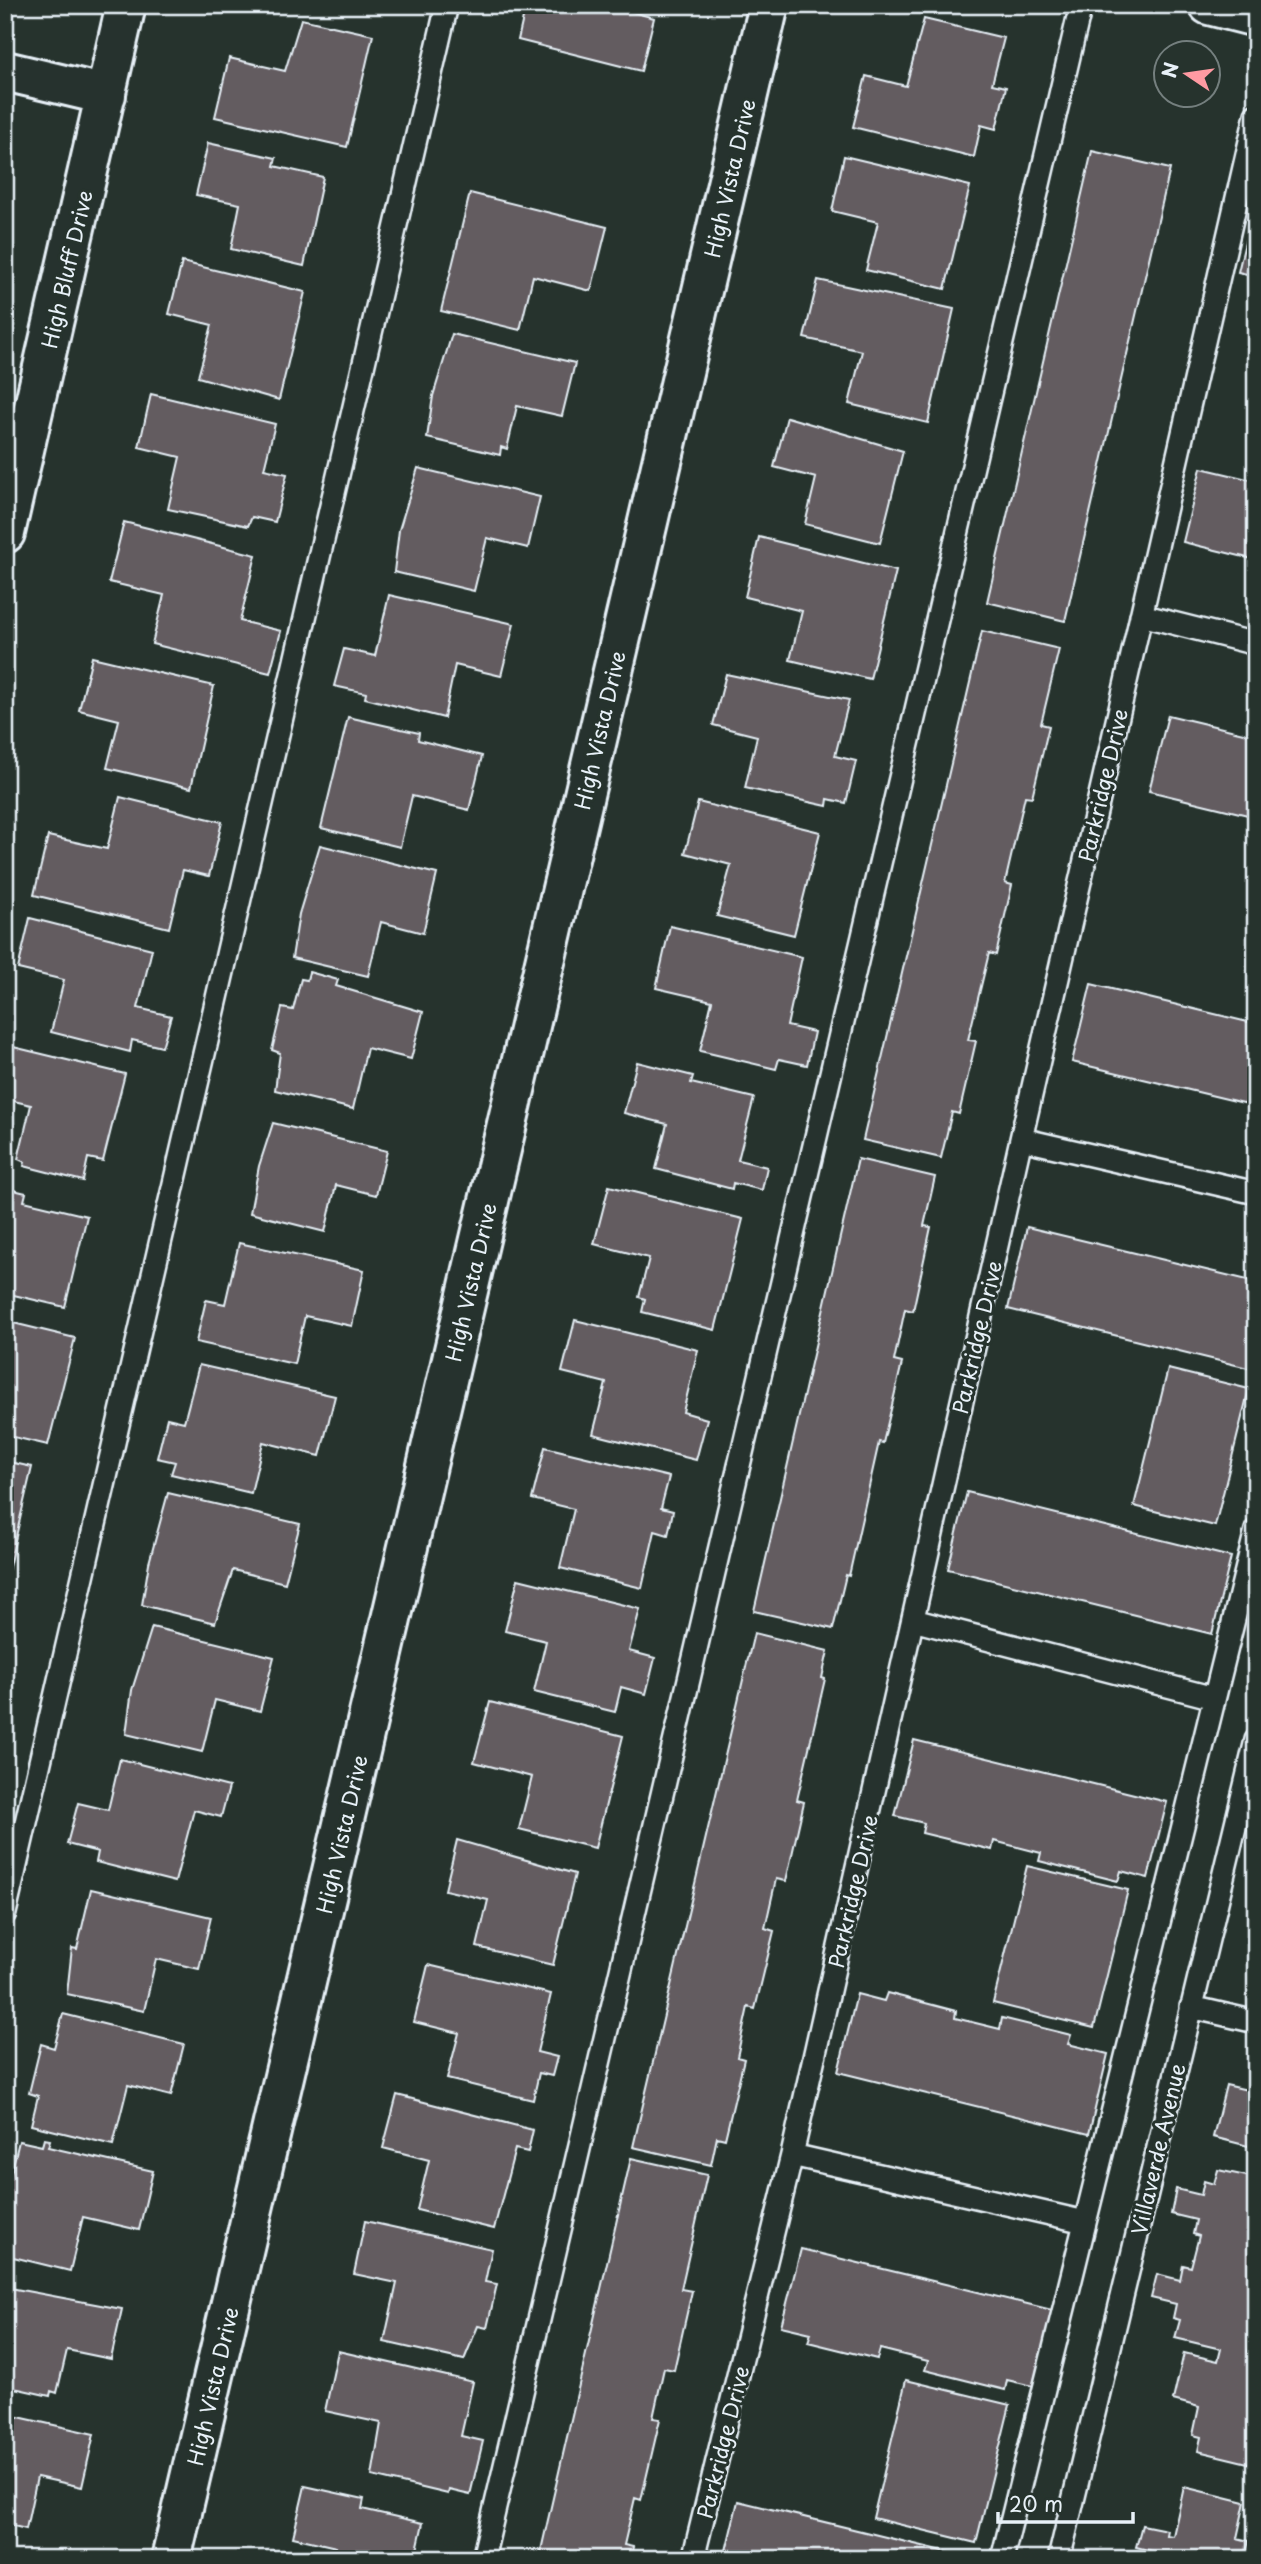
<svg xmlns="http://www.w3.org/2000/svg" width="1261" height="2564" font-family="'Playpen Sans',sans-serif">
	<rect width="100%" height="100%" fill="#26332d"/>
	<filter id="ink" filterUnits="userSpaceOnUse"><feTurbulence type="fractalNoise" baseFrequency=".0143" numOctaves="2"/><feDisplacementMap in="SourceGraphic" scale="14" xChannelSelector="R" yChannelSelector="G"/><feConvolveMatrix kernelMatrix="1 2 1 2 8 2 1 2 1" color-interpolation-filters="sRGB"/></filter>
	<g filter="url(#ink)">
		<path fill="#645b60" stroke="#e8f1f8" stroke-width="2" d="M526,5H608L654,18L641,71L518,40Z
			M301,19L373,35L347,147L215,117L229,58L285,71Z
			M924,19L1004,38L992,84L1006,87L996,129L981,125L974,157L853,127L866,76L906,86Z
			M208,143L276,158L274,166L323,177L304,266L231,249L240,204L196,195Z
			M1092,151L1170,169L1065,621L987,602Z
			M844,156L970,186L945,289L866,270L878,222L832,211Z
			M470,193L607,227L591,291L533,276L520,330L441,311Z
			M1256,197V276L1238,272Z
			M182,262L305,292L279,400L198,377L212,325L169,314Z
			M818,280L954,309L928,423L849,404L862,351L804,338Z
			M452,334L575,363L562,416L517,406L507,449L501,447L500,455L427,438L433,396Z
			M151,394L275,424L264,469L287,474L275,522L252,517L248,526L168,509L180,457L139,447Z
			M787,417L903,451L880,543L805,524L816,478L774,467Z
			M418,468L540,497L528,548L487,538L474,591L394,572L399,530Z
			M1201,468L1256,481V560L1183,542Z
			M124,522L256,555L240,621L281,631L270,673L152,644L164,595L109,582Z
			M759,537L896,571L870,679L790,660L802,611L745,597Z
			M389,595L514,624L501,676L455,665L444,718L365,698L366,693L334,686L344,649L375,656Z
			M982,631L1059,649L1041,724L1049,726L1032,797L1025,796L1005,883L1012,885L996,955L989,953L968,1040L976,1041L959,1114L952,1112L941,1158L863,1140Z
			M92,657L214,686L191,788L107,768L119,720L79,710Z
			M726,674L849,700L835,756L856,761L846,803L828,799L827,806L745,788L757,736L713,725Z
			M1168,715L1256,736V817L1149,791Z
			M348,717L419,733L418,740L482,756L469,810L412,796L400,847L321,828Z
			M120,797L222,822L209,876L183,870L169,928L34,895L48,836L107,849Z
			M698,802L820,832L794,935L717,916L731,865L685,853Z
			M320,845L437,874L423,933L381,922L368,976L292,958L299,914Z
			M30,918L152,949L138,1008L171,1016L162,1047L132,1040L130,1052L51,1032L64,980L18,969Z
			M670,926L802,957L787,1026L814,1032L807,1065L779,1059L776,1069L700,1051L712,1001L656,988Z
			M309,972L338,980L336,986L423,1012L411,1059L367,1048L353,1109L275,1090L280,1053L272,1050L282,1008L293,1010L301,979L307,980Z
			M1091,984L1256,1024V1106L1072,1062Z
			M5,1045L125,1074L103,1161L88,1158L83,1181L24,1166L25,1162L18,1159L31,1105L5,1099Z
			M637,1062L693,1076L691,1083L754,1098L738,1160L767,1167L762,1190L733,1183L732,1189L656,1169L667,1124L624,1113Z
			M273,1123L387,1151L376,1195L336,1185L325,1232L250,1213L259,1166Z
			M858,1159L935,1177L924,1226L931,1227L913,1311L905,1309L894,1361L902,1363L883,1443L879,1442L849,1576L846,1575L833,1629L754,1611Z
			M609,1186L743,1219L715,1330L642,1312L645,1299L639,1297L649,1258L594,1244Z
			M5,1188L26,1193L24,1201L87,1216L65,1307L5,1293Z
			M1027,1227L1256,1282V1370L1008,1309Z
			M239,1243L364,1270L352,1326L305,1316L294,1364L196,1342L206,1300L225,1304Z
			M575,1320L698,1350L683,1412L707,1419L696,1460L593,1434L606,1383L562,1372Z
			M5,1321L75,1338L48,1445L5,1435Z
			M199,1365L335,1396L320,1456L263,1442L251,1493L171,1474L175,1462L157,1458L167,1418L184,1422Z
			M1168,1369L1249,1389L1215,1526L1134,1506Z
			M545,1447L669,1477L661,1508L673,1511L668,1535L655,1531L642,1588L560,1568L574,1509L532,1499Z
			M5,1461L32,1467L8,1571H5Z
			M967,1492L1231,1557L1212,1634L948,1569Z
			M168,1493L300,1524L285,1583L233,1570L215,1623L142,1605L149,1563Z
			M518,1579L640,1609L629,1651L655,1658L646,1694L621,1687L615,1712L534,1692L546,1641L505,1631Z
			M152,1627L274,1657L260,1711L215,1700L202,1752L126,1734L132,1690Z
			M754,1633L828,1651L822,1678L825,1679L797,1800L804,1802L786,1881L776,1879L765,1928L774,1931L755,2009L748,2007L737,2057L744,2059L725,2139L717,2137L711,2165L633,2147Z
			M490,1702L623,1736L595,1848L519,1829L532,1777L474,1762Z
			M914,1740L1167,1802L1148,1878L1121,1871L1118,1881L1039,1861L1041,1853L994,1841L992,1850L922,1833L924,1823L895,1816Z
			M120,1759L229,1787L221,1817L194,1810L175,1882L96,1862L98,1852L67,1844L78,1803L108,1810Z
			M457,1840L575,1874L553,1965L477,1947L488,1900L445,1890Z
			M1027,1866L1128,1890L1094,2028L993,2003Z
			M91,1889L211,1917L199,1969L156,1959L144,2011L67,1994L72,1948L77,1949Z
			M428,1965L551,1994L537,2052L557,2057L552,2076L539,2073L533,2100L447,2079L459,2033L414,2022Z
			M887,1993L956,2011L955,2018L1000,2029L1002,2018L1071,2035L1068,2044L1108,2054L1089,2134L838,2072L857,1994L884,2001Z
			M63,2014L184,2044L171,2096L128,2085L113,2145L31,2125L38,2096L29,2093L41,2044L54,2048Z
			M1226,2085L1256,2092V2148L1213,2137Z
			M397,2095L533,2130L528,2152L515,2149L494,2229L417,2210L429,2160L383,2148Z
			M44,2139L50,2140L48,2147L153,2171L139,2230L83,2217L70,2271L5,2255V2198L19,2141L42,2146Z
			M631,2158L707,2175L681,2289L692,2291L674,2370L664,2368L653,2418L660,2419L641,2500L635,2498L624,2545L633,2547L630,2559H539Z
			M1218,2170L1256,2178V2317L1248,2352L1256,2353V2465L1198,2451L1201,2437L1193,2435L1199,2407L1173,2400L1184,2353L1218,2361L1221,2349L1175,2338L1180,2320L1173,2318L1176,2304L1151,2298L1157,2274L1180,2280L1183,2265L1191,2267L1199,2236L1193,2234L1196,2220L1171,2214L1176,2189L1201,2195L1204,2181L1214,2184Z
			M365,2221L492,2249L485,2282L497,2284L487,2328L478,2326L464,2360L384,2342L397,2283L354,2274Z
			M801,2249L1052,2310L1033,2386L1007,2380L1005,2390L925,2370L928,2361L880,2349L877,2359L808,2342L811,2333L781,2326Z
			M5,2287L122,2309L111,2359L67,2350L57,2393L51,2391L50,2396L5,2386Z
			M338,2351L473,2382L461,2436L483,2441L470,2495L449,2490L448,2494L372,2476L381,2423L325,2411Z
			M906,2380L1010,2405L976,2543L873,2518Z
			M5,2414L94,2434L82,2487L37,2477L26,2529L5,2524Z
			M305,2486L364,2499L362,2509L423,2523L415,2559H334L336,2547L293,2537Z
			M1184,2487L1245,2502L1237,2538L1249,2541L1244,2559H1167L1168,2555L1136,2547L1142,2525L1167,2530L1166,2535L1173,2536Z
			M738,2501L976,2559H724Z"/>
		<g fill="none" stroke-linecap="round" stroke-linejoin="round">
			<defs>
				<path id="service" d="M1141,615L1256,644
					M1021,1139L1256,1193
					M913,1620L1214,1698
					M5,1913L447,5
					M1191,2007L1256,2022
					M792,2155L1085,2222
					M483,2559L1081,5
					M693,2559L792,2155L1021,1139L1256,115
					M1002,2559L1256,1530
					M1059,2559L1256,1740"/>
				<path id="minor" d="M5,71L106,95
					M5,533L126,5
					M171,2559L769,5"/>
				<path id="secondary" d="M1209,5L1256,17"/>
			</defs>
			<use href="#service" stroke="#e8f1f8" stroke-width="26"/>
			<use href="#minor" stroke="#e8f1f8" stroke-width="44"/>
			<use href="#secondary" stroke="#e8f1f8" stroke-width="44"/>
			<use href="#service" stroke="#26332d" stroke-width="21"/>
			<use href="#minor" stroke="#26332d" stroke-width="38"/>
			<use href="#secondary" stroke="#26332d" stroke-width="38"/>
		</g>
	</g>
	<g text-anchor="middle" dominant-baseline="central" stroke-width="6" stroke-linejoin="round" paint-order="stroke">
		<g font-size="21" fill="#e8f1f8" stroke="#26332d">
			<text transform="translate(729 178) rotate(-77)">High Vista Drive</text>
			<text transform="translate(66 269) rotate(-77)">High Bluff Drive</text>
			<text transform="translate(599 730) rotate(-77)">High Vista Drive</text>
			<text transform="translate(1102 785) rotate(-77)">Parkridge Drive</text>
			<text transform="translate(470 1282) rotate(-77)">High Vista Drive</text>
			<text transform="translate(976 1337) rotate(-77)">Parkridge Drive</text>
			<text transform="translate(341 1834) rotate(-77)">High Vista Drive</text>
			<text transform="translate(852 1891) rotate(-77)">Parkridge Drive</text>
			<text transform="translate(1157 2149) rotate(-77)">Villaverde Avenue</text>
			<text transform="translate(212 2386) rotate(-77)">High Vista Drive</text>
			<text transform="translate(722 2442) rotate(-76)">Parkridge Drive</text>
		</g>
	</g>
	<rect width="1261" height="2564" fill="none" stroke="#26332d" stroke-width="28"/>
	<rect x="14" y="14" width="1233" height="2536" fill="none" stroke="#e8f1f8" stroke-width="2.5" filter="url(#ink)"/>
	<g transform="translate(1187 74) rotate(283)"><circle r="33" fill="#26332d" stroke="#747f7e" stroke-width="2"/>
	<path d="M0-5L12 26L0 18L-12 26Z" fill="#ff9aa2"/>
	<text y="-10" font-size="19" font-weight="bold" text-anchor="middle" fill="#e8f1f8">N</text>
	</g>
	<path d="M998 2512v10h135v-10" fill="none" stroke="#e8f1f8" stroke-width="3.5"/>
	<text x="1009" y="2512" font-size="21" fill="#e8f1f8" stroke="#26332d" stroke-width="5" paint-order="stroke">20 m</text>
</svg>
